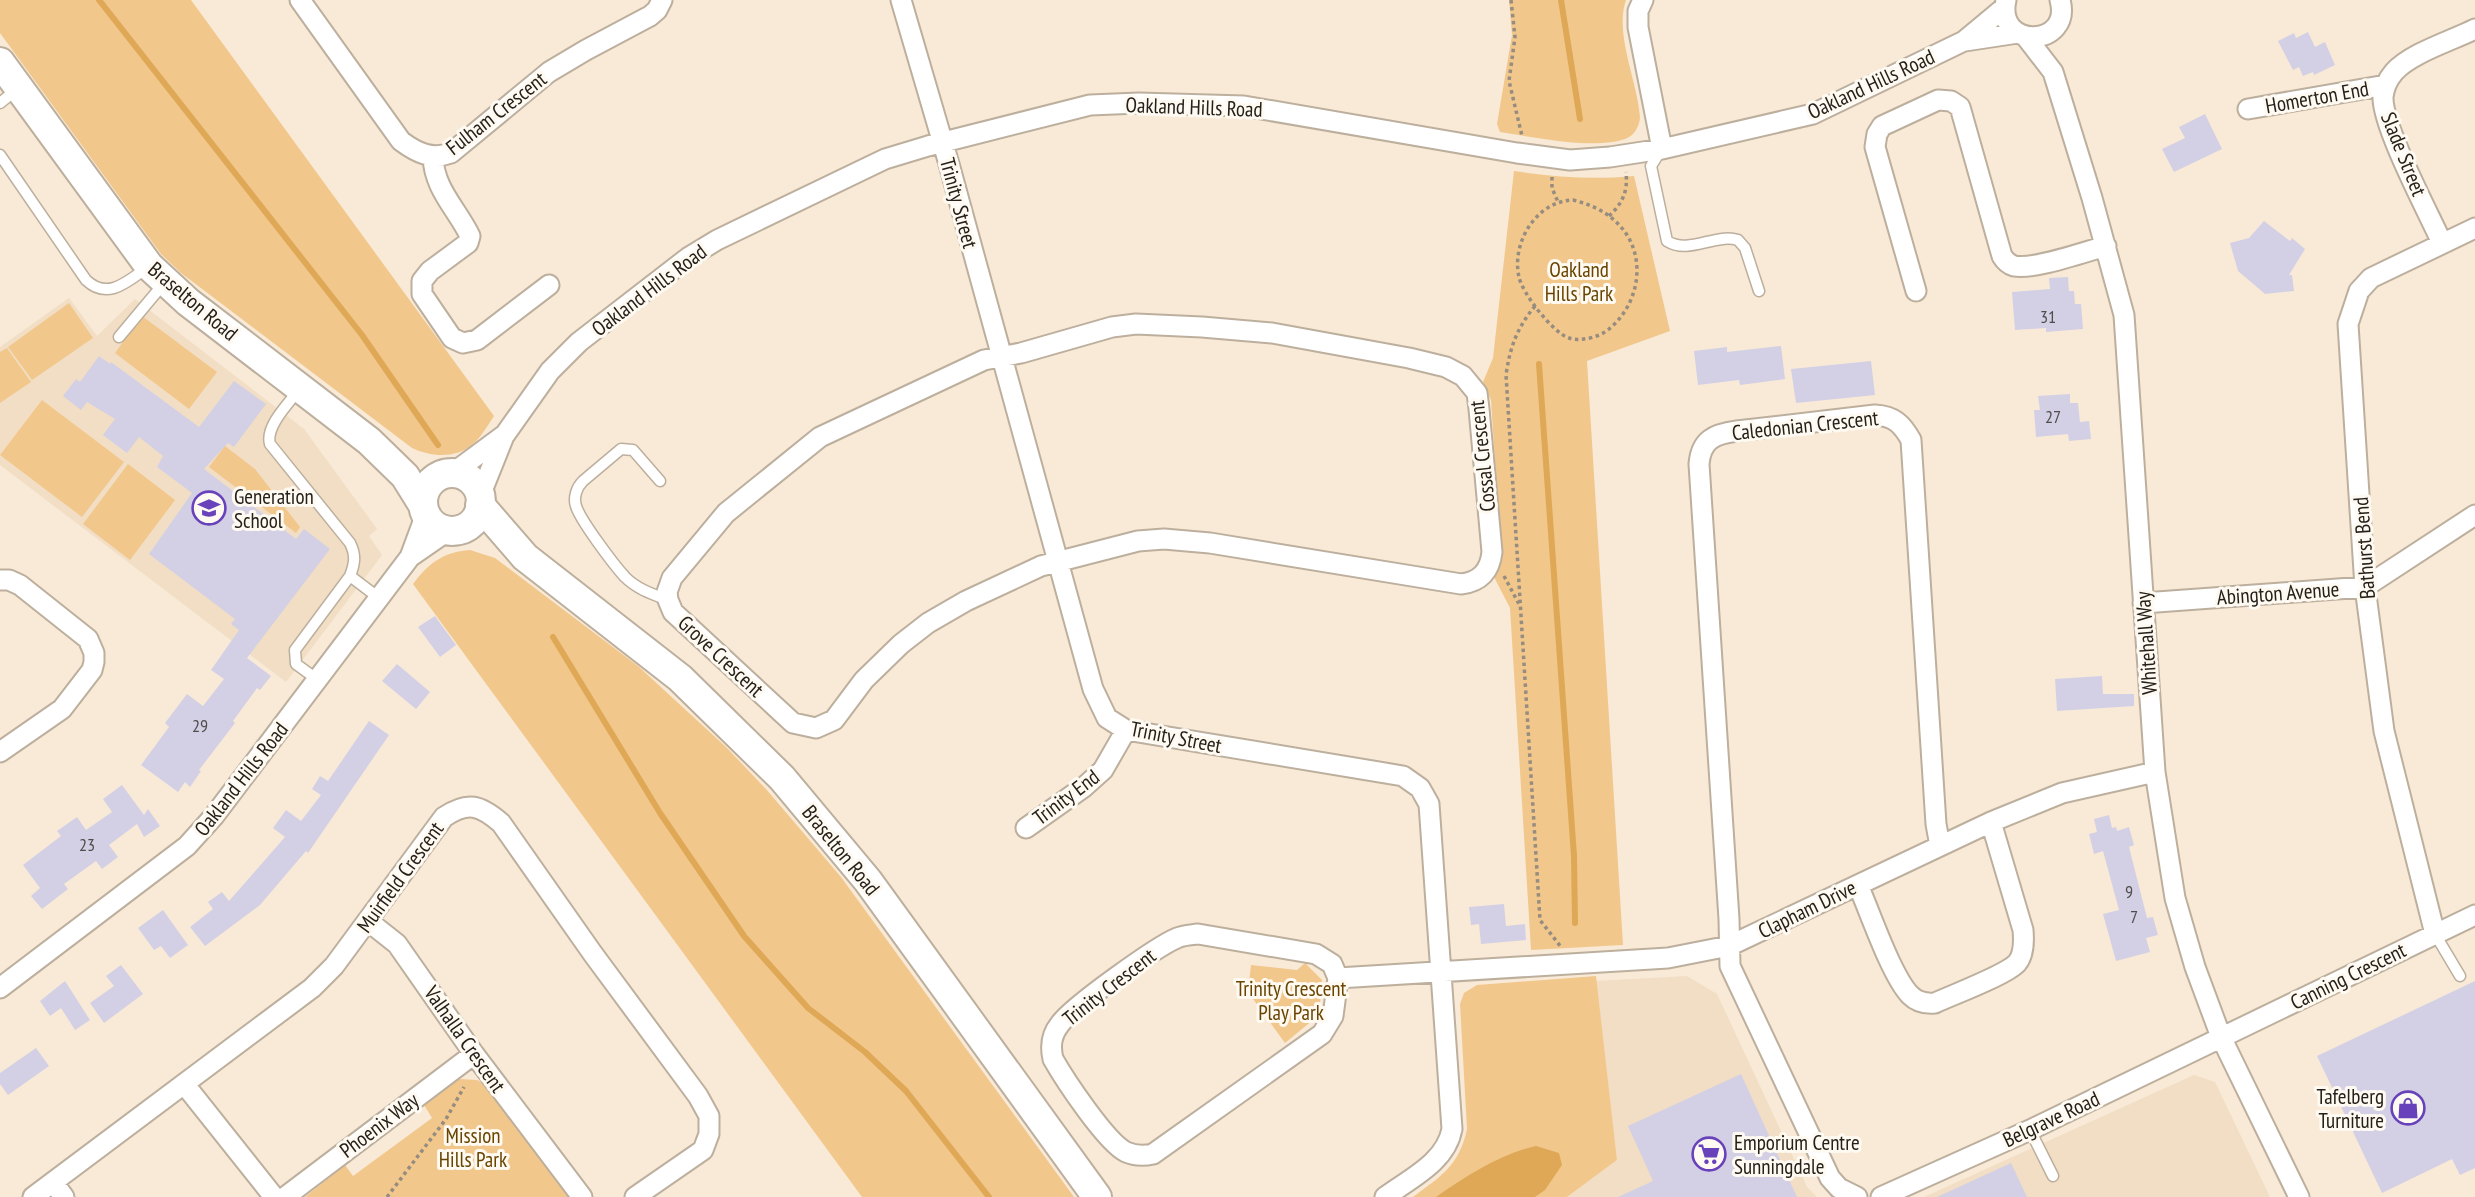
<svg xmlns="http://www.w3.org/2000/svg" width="2475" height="1197" font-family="'PT Sans Narrow',sans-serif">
	<rect width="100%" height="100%" fill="#f8ead7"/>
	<path fill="#f1dec4" d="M69,298L97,336L135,299L304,429L377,529L369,536L382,555L286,682L0,465V347Z
		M1687,976L1717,994L1807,1187L1817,1197H1567L1617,1160L1596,981Z
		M2194,1075L2215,1082L2270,1197H1924Z"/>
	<path fill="#f2c78c" d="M0,0H191L494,416C488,425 481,437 473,444C456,459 431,457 412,448L181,273L161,254L0,33Z
		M1509,0H1626C1614,34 1638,82 1640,118C1639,127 1634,136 1625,139C1594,150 1532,137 1500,132L1497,124L1512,35Z
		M1514,171C1555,177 1593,180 1634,176L1670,331L1587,361L1623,945L1531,950L1510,608L1494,577L1501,557L1491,400L1483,382L1493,358Z
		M69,303L93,338L32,380L8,347Z
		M142,316L217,372L189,409L115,353Z
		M7,348L31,382L0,403V352Z
		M42,400L124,462L82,517L0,455Z
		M225,446L255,469L300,527L296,533L209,467Z
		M128,464L175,500L130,560L83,524Z
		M470,550L495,558L638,666L726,747L766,789L841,877L1074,1197H862L413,584C429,563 443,552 470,550Z
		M1305,963L1322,980L1319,1015L1285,1043L1248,992L1251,965L1297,970Z
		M1596,976L1617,1160L1567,1197H1413C1441,1176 1459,1166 1467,1129L1460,1004L1464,993L1477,985Z
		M460,1079L477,1080L491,1088L569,1197H305L345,1165L353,1176L432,1118L424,1105L453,1082Z"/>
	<path fill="#dea856" d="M1536,1146L1559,1153L1562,1165L1545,1190L1535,1197H1436C1466,1176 1500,1154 1536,1146Z"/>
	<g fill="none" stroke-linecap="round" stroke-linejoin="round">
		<path stroke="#dea856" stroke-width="6" d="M99,0L362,335L438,445
			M1561,0L1580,119
			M1539,364L1574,856L1575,923
			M553,637L660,813L744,936L808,1008L865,1052L906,1091L989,1197"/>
	</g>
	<path fill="#d3d0e5" d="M2308,32L2315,47L2325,42L2335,65L2314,75L2313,72L2303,76L2299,67L2293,70L2278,41L2294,33L2296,38Z
		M2205,114L2222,149L2174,172L2162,149L2185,138L2179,127Z
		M2264,221L2290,241L2292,238L2305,249L2289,275H2292L2294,291L2265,294L2238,271L2230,243L2249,238Z
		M2068,277L2069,291H2074L2075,304H2081L2083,329L2046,332V328L2015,330L2012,292L2050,289L2049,278Z
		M1781,346L1785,379L1740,385L1739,380L1698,385L1694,351L1727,347V352Z
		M99,356L110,364L111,362L199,427L234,381L266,404L234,447L228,443L204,469L296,539L304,529L330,549L247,658L271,676L260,690L257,688L233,721L235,723L199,770L201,771L190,787L185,782L178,792L141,765L169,727L165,723L187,694L203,706L224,679L211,670L239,630L231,624L235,619L149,554L192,493L157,467L163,456L139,437L127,453L103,435L115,419L87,402L81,410L63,396L76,379L80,382Z
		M1871,361L1875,395L1796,403L1791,369Z
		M2070,394V403H2078L2080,422L2089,421L2091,439L2069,441L2068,434L2036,437L2034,410H2040L2038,396Z
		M435,616L456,645L440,657L418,627Z
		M397,664L430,692L416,709L382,681Z
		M2102,676L2103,694H2134V706L2057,711L2055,679Z
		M369,721L389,735L308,853L306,851L260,905L205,946L190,927L213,909L208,902L222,892L229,901L285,837L273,828L286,810L301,821L321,795L312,789L320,776L328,781Z
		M122,785L144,815L148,809L160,826L144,837L137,824L109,845L118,857L102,869L96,861L64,884L68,889L42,909L31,896L40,888L23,865L61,836L57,831L77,817L86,830L112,812L103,799Z
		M2109,815L2112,828L2116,827L2117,831L2129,827L2134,845L2129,847L2147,918L2153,917L2158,935L2146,938L2150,952L2116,961L2103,914L2119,910L2103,851L2094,854L2089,834L2097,832L2094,819Z
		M1504,904L1506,926L1525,924L1526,940L1481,944L1479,924L1471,925L1469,907Z
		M163,910L188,945L170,958L161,946L154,950L138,928Z
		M121,965L143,994L104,1023L90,1003L114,986L106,976Z
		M65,981L90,1020L75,1030L61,1008L50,1016L40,1001Z
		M2475,981V1168L2460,1175L2452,1159L2382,1193L2317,1056Z
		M36,1048L49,1066L8,1095L0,1084V1073Z
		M1741,1074L1797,1197H1618L1653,1181L1628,1126Z
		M2011,1163L2027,1197H1937Z"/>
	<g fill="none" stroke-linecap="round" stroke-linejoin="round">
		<defs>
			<path id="lane" d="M0,103L16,90
				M1661,150L1651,166L1667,241C1689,255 1715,233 1738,240L1745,248L1759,291
				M0,155L86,280C108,301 128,281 148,267
				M119,337L165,282
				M298,391C288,404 265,427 270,444L350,543C356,555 355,563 350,576L295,650L296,664L318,680
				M660,481L633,450L621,449L583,481C577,487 573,497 576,506C580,520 614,565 625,577C637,589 652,594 668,600
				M350,576L379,598
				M2435,934L2460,976
				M2030,1130L2053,1176"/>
			<path id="street" d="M300,0L401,141C417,153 432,160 451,153L549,72L586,50L650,16L657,10L662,0
				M901,0L949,164L1093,689L1107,718L1126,730L1403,776L1420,788L1429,804L1452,1129C1446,1162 1411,1178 1385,1197
				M1643,0L1638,11V27L1662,149
				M2006,0C1995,50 2073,48 2060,0
				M2026,37L2053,72L2092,198L2124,315L2155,772L2175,898L2195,967L2221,1037L2299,1197
				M1965,41L2018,33
				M2248,109L2386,85
				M433,157C434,189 457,209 470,236L468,243L430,271L422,281V294L452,338L463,343L477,340L549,285
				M2442,243C2428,212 2382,126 2383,97C2384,88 2388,79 2394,72C2411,53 2451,41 2475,29
				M1916,291L1875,147L1877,134L1882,126L1938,100L1951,101L1960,107L2002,256C2005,261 2008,264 2014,266C2034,270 2084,252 2106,246
				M1136,324L1202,327L1272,333L1409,358L1446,367L1463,376L1477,393L1479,409L1492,552C1490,571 1480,582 1461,584L1210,543L1164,539L1138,541L1041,566L966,601L928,623L901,644L864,680L834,720L816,728L793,723L673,612L668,600L667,592L672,578L726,513L820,437L984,360L1021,353L1112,327Z
				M453,473L503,436
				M480,496L504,436L550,371L579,342L689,257L717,240L885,159L928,146L1090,105L1139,103L1244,106L1517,153L1570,160L1610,157L1662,149L1813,114L1964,41L2005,7
				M410,557L449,530
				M0,580H9L20,585L88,639L94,653V662L92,670L62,709L0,752
				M2143,603L2365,587L2475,515
				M1026,828L1084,787L1103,770L1126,730
				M1858,885C1870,912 1891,975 1910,995C1917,1002 1925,1004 1935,1003C1952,995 2006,975 2017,963C2024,955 2024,941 2023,930L1991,822
				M368,921L397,944L474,1054L582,1197
				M2435,934L2384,731L2365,587L2348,324L2359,291L2371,278L2475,228
				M1338,978L1332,964L1316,954L1198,934C1191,935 1184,935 1177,938C1156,947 1073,1006 1060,1024C1051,1035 1050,1046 1053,1059C1065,1080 1106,1142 1126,1152C1135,1156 1144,1156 1153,1154L1322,1034L1333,1016L1338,978L1668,958L1729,946L1991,822L2062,793L2155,772
				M0,988L187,846L214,816L410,557L426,514
				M185,1085L274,1197
				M53,1182L64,1197
				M33,1197L312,988L334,966L444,817C468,801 480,805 501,823L593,954L698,1096L709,1116V1134L703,1150L635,1197
				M285,1197L474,1054
				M1857,1197L1839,1188L1830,1178L1730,966L1729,919L1699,464C1701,440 1714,434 1737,431L1875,415C1894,416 1902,424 1911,440L1936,824L1940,846
				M1881,1197L2030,1130L2475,915"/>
			<path id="secondary" d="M0,62L149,266L188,302L369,441L405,476L423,505
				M423 502a29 29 0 1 1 58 0a29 29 0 1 1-58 0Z
				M480,505L525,557L680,678L782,778L868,881L1097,1197"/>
		</defs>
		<use href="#lane" stroke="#bdaf9d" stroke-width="13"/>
		<use href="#street" stroke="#bdaf9d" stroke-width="23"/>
		<use href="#secondary" stroke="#bdaf9d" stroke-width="32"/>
		<path stroke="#968c7f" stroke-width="3.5" stroke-dasharray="3.5 3.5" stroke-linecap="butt" d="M1511,0L1515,37L1509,81L1522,136
			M1552,177V188L1558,202
			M1573,200C1588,204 1604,210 1615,221C1648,250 1642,302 1609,329C1600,337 1580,342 1569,338C1553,333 1522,293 1519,277C1511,242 1537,201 1573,200Z
			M1609,216C1623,203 1628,191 1626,172
			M1535,306C1517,328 1510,347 1506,375L1540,920L1561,947
			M1504,576L1520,606
			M387,1197L446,1119L464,1087"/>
		<use href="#lane" stroke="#fff" stroke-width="10"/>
		<use href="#street" stroke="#fff" stroke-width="19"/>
		<use href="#secondary" stroke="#fff" stroke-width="28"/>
	</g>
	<defs>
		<symbol id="school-ring" viewBox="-11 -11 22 22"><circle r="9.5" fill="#fef9f1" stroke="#6842ba" stroke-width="1.5"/><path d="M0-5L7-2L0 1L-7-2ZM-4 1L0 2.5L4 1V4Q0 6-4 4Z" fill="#6842ba"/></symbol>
		<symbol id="shop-ring" viewBox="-11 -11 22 22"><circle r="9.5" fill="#fef9f1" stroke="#6842ba" stroke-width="1.5"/><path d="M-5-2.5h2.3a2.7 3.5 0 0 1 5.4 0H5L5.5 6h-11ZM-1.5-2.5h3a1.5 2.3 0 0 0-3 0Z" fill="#6842ba"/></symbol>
		<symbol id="supermarket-ring" viewBox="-11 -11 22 22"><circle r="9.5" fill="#fef9f1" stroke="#6842ba" stroke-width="1.5"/><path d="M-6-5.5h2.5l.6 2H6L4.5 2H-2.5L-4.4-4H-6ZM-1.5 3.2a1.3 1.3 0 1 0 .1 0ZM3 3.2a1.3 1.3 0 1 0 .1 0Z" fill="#6842ba"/></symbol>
	</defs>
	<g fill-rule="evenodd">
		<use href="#school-ring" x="190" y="489" width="38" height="38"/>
		<use href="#shop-ring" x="2389" y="1089" width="38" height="38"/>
		<use href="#supermarket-ring" x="1690" y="1135" width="38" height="38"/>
	</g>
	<g text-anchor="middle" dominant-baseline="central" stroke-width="6" stroke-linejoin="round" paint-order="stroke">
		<g font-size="18" fill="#504c4c">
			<text x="2048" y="316">31</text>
			<text x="2053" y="416">27</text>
			<text x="200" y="725">29</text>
			<text x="87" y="844">23</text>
			<text x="2129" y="891">9</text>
			<text x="2134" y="916">7</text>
		</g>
		<g font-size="21" fill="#252019" stroke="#fef9f1">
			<text transform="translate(1871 84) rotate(-25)">Oakland Hills Road</text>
			<text transform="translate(2317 97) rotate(-10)">Homerton End</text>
			<text transform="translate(1194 107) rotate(2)">Oakland Hills Road</text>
			<text transform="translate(496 113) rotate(-38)">Fulham Crescent</text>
			<text transform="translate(2404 154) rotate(68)">Slade Street</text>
			<text transform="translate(959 203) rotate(75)">Trinity Street</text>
			<text transform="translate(649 290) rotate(-37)">Oakland Hills Road</text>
			<text transform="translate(193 301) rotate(40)">Braselton Road</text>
			<text transform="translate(1805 425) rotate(-6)">Caledonian Crescent</text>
			<text transform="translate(1482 456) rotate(-96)">Cossal Crescent</text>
			<text transform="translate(2364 548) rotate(-94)">Bathurst Bend</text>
			<text transform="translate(2278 593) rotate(-4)">Abington Avenue</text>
			<text transform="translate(2146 643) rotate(-94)">Whitehall Way</text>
			<text transform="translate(721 656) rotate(43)">Grove Crescent</text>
			<text transform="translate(1176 737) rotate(11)">Trinity Street</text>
			<text transform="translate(241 779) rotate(-52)">Oakland Hills Road</text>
			<text transform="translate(1066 797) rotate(-37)">Trinity End</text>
			<text transform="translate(841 850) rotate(51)">Braselton Road</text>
			<text transform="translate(400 877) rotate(-54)">Muirfield Crescent</text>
			<text transform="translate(1807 909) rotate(-26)">Clapham Drive</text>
			<text transform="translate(2348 976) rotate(-26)">Canning Crescent</text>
			<text transform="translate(1109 987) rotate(-38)">Trinity Crescent</text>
			<text transform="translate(465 1039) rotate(55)">Valhalla Crescent</text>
			<text transform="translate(2051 1119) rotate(-25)">Belgrave Road</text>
			<text transform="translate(379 1125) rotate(-37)">Phoenix Way</text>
		</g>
		<g font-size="21" fill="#684400" stroke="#fef9f1">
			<text x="1579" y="269">Oakland<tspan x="1579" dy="24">Hills Park</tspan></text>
			<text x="1291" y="988">Trinity Crescent<tspan x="1291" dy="24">Play Park</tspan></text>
			<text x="473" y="1135">Mission<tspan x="473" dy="24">Hills Park</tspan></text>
		</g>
		<g font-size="21" fill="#252019" stroke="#fef9f1" text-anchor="start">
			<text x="234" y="496">Generation<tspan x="234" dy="24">School</tspan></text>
			<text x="2384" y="1096" text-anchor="end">Tafelberg<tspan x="2384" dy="24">Turniture</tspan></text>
			<text x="1734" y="1142">Emporium Centre<tspan x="1734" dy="24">Sunningdale</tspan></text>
		</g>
	</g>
</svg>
